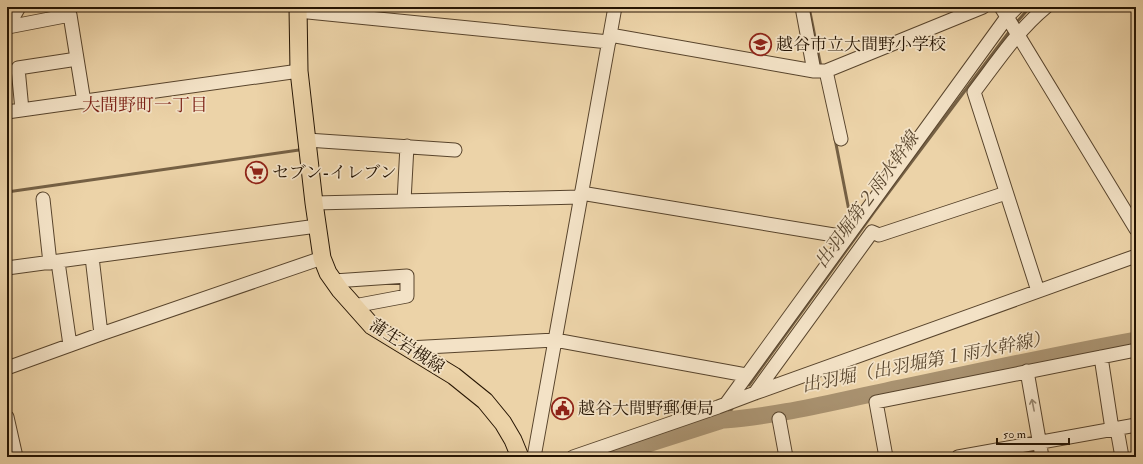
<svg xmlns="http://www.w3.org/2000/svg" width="1143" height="464" font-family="'IM FELL Double Pica','Noto Serif JP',serif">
	<rect width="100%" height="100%" fill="#ecd3a8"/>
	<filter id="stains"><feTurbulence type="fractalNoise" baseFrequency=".005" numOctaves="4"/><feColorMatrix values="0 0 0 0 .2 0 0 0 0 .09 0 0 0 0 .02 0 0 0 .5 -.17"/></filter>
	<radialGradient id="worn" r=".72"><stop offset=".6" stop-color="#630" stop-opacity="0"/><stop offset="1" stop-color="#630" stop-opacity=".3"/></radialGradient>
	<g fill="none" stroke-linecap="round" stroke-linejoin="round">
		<path stroke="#756044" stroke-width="3" d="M809,7L821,67
			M1016,23L1030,7
			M835,139L851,221L854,223
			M7,192L299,150
			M749,385L874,212L1009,32
			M724,420L734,406"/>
		<path stroke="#a99270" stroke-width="17" d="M724,420C778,416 832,402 886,391C969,374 1052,355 1136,340
			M611,457L645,445L720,421"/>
		<defs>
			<path id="minor" d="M802,7L814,71
				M1001,7L1136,229
				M298,11L609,42
				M8,27L70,15L84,102
				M7,28L19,7
				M610,35L814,71H826L983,7
				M826,71L841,139
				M22,110L18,68L77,59
				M7,112L299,71
				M307,140L455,150
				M581,193L846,237
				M43,199L50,263
				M404,201L407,146
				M314,203L581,197
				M92,257L101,334
				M58,262L70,345
				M7,268L317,226
				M334,281L407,276V296L354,306
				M1038,291L974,92C997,62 1017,31 1046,7
				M408,348L555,340L746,375
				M1101,357L1112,429
				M7,368L101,334L322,258
				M1027,371L1042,457
				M755,393L872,232L879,235L1006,193
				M726,404L1007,17L1017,7
				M7,417L16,457
				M779,419L786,457
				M1117,429L1122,457
				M534,457L615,7
				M573,457L718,407L755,393L1136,256
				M886,457L876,402L1136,350
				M958,457L1136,425"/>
			<path id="major" d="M298,7L299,71L314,203L322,258L328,273L340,290L372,326L454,376L485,401L503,423L513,440L520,457"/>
		</defs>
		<use href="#minor" stroke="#58442c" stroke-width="15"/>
		<use href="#major" stroke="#261503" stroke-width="19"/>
		<use href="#minor" stroke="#f3e2c6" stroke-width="13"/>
		<use href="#major" stroke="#ecd3a8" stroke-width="17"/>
	</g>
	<defs><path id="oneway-shaft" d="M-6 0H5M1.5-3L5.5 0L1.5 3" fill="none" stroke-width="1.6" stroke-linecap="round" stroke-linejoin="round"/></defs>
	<use stroke="#97866e" href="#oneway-shaft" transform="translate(1033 405) rotate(-101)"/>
	<defs>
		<symbol id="school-ring" viewBox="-11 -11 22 22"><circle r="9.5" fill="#f3e2c6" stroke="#8f2418" stroke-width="1.5"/><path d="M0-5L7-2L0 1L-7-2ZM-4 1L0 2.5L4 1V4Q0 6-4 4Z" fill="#8f2418"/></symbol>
		<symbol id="supermarket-ring" viewBox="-11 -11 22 22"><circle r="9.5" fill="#f3e2c6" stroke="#8f2418" stroke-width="1.5"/><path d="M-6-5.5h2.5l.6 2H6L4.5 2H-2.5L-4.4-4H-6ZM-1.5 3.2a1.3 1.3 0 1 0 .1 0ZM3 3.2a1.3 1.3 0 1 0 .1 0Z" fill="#8f2418"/></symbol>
		<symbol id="civic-ring" viewBox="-11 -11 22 22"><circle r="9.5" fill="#f3e2c6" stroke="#8f2418" stroke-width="1.5"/><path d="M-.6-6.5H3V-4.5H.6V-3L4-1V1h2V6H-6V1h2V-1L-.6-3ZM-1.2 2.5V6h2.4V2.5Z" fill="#8f2418"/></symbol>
	</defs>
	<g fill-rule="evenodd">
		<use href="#school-ring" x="748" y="32" width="25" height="25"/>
		<use href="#supermarket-ring" x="244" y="160" width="25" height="25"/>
		<use href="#civic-ring" x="550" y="396" width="25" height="25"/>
	</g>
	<g text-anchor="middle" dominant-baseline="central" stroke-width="3.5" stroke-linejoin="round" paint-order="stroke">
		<g font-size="17" fill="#261503" stroke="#f3e2c6" text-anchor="start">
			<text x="776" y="44">越谷市立大間野小学校</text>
			<text x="272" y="172">セブン-イレブン</text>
			<text x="578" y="408">越谷大間野郵便局</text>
		</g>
		<g font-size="17" fill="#261503" stroke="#f3e2c6">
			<text transform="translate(407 346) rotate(33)">蒲生岩槻線</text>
		</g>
		<g font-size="18" fill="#7a1f14" stroke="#f3e2c6">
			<text x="145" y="105">大間野町一丁目</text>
		</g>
		<g font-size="18" font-style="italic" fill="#5a472f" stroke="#f3e2c6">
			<text transform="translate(867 200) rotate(-54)">出羽堀第２雨水幹線</text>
			<text transform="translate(926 362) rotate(-11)">出羽堀（出羽堀第１雨水幹線）</text>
		</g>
	</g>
	<rect width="1143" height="464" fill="none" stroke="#ecd3a8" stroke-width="24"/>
	<rect x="8" y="8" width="1127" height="448" fill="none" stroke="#261503" stroke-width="2"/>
	<rect x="12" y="12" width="1119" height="440" fill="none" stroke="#261503"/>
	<path d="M997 438v6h72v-6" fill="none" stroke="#261503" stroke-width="2"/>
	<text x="1003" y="438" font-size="12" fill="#261503" stroke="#f3e2c6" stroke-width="3" paint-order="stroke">50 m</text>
	<rect width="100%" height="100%" filter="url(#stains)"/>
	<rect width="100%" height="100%" fill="url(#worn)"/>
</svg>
